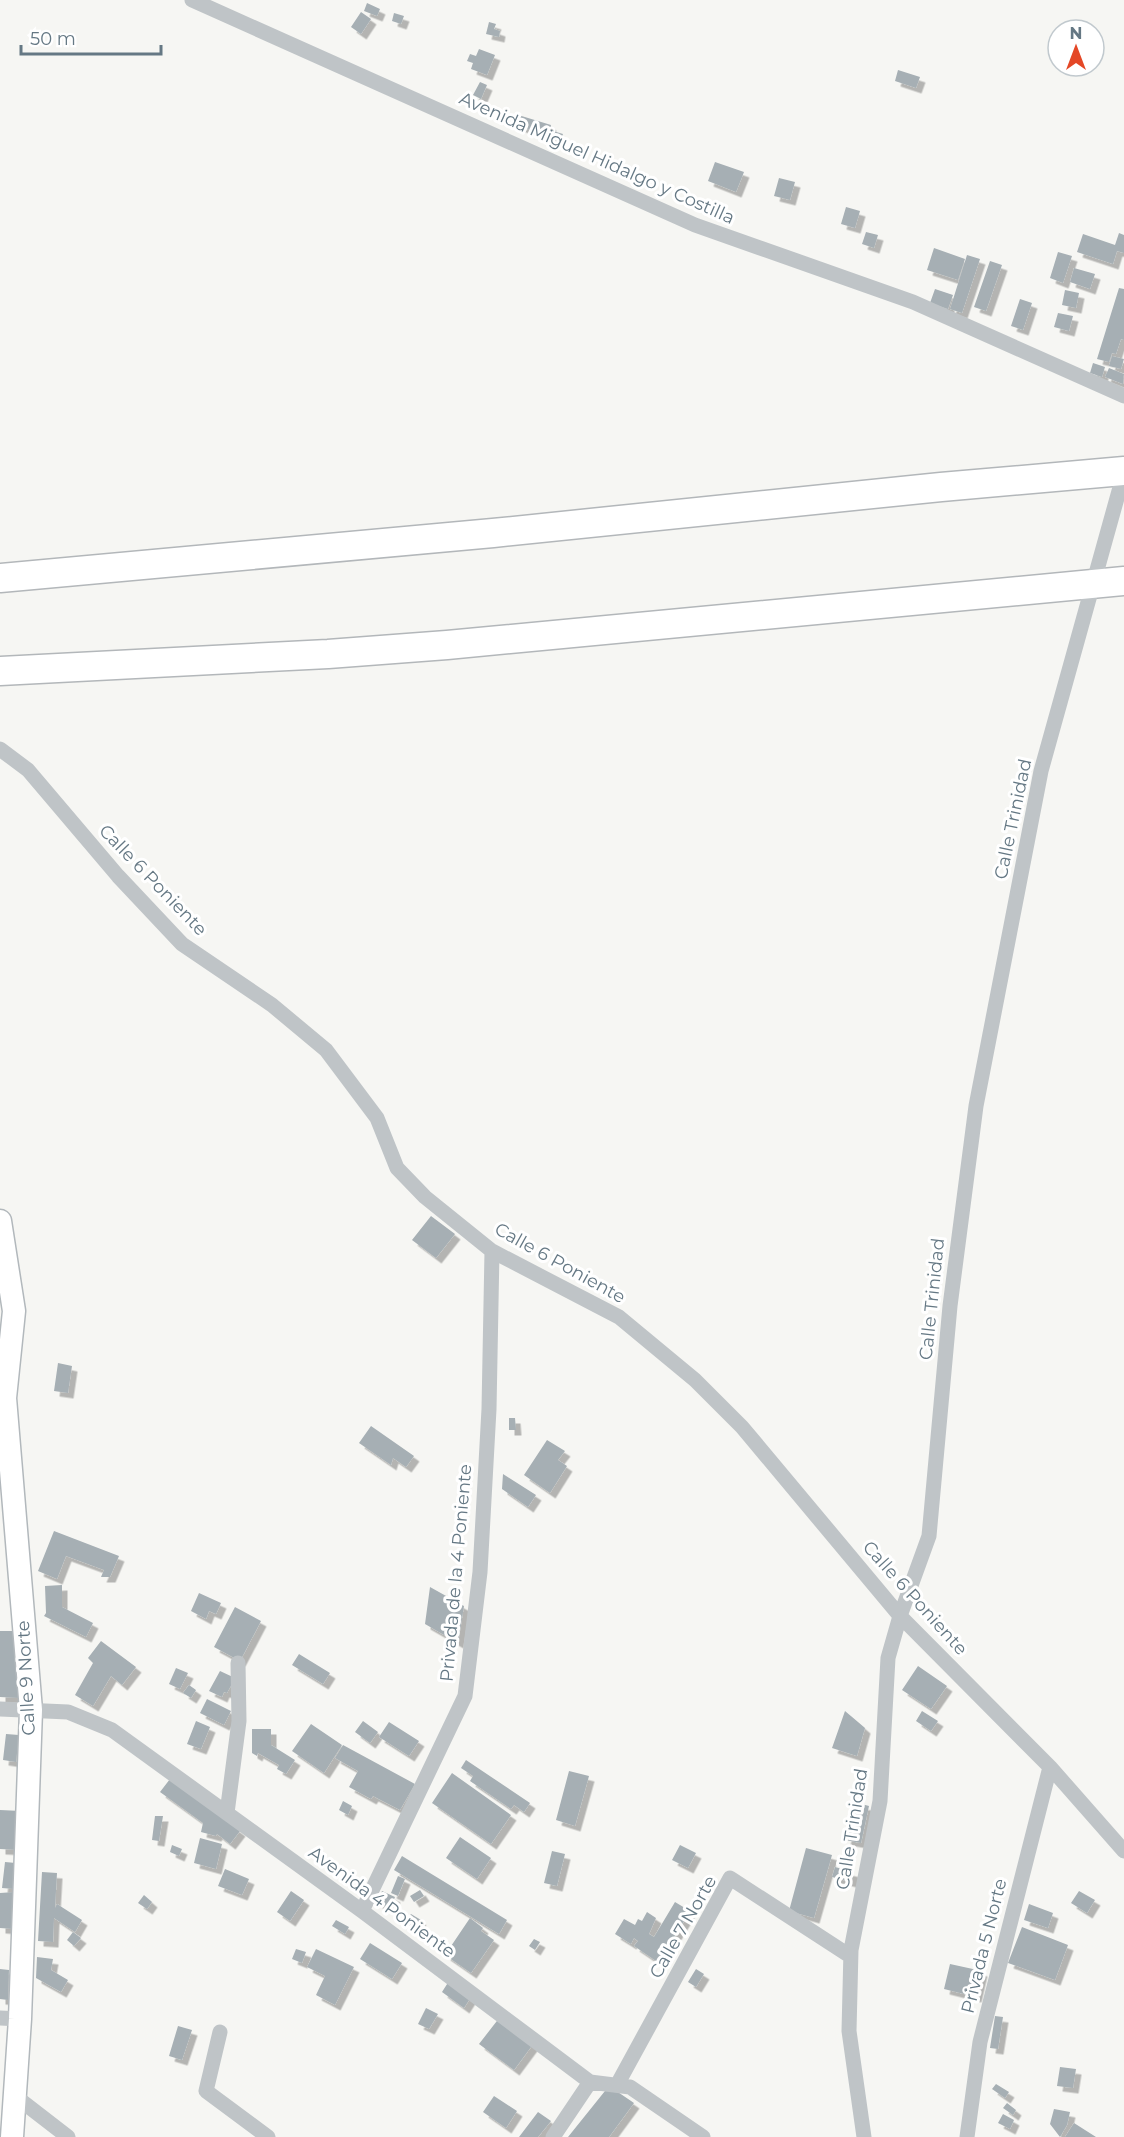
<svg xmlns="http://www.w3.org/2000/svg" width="1124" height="2137" font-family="Montserrat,sans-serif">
	<defs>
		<filter id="shadow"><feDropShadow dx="5.5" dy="5.5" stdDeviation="0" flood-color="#0004"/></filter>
	</defs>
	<rect width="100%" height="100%" fill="#f6f6f3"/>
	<path fill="#a6afb4" filter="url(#shadow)" d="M367,3L380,9L377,16L364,11Z
		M361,12L371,19L361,34L351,27Z
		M394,13L404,16L401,24L392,21Z
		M489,22L496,24L494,29L500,31L499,37L486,34Z
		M479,49L495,55L487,75L471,69L473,63L467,61L470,54L476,56Z
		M898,70L920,77L916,88L895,81Z
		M480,82L487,85L481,99L473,95Z
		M515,114L551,125L550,130L563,134L561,140L511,124Z
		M715,162L744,172L736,192L708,181Z
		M779,178L795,182L790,200L774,196Z
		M846,207L860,211L855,228L841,224Z
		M866,232L878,235L874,248L862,244Z
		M1119,233L1124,235V253L1117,251L1113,264L1077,252L1083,234L1115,245Z
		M934,248L965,259L958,280L927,270Z
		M1058,252L1072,256L1063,283L1050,278Z
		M967,255L980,259L962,313L950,309Z
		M990,261L1002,265L986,311L974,307Z
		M1074,268L1095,274L1090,289L1070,282Z
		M1119,288L1124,289V340L1121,339L1116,354L1112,353L1109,362L1097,359Z
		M935,289L953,295L948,309L930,303Z
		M1065,290L1079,293L1076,308L1062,305Z
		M1020,299L1032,303L1023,330L1011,326Z
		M1058,313L1073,316L1069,331L1054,327Z
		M1112,356L1124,359L1121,369L1109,366Z
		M1093,363L1105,367L1102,377L1090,373Z
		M1109,368L1124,374L1123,384L1105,377Z
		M431,1216L455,1234L436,1258L412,1240Z
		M58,1363L72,1366L68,1393L54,1391Z
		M509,1418H515L516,1430H509Z
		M371,1426L414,1456L406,1467L393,1458L391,1465L359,1443Z
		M547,1440L565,1451L558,1460L567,1466L550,1493L524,1475Z
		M503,1474L536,1495L528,1507L502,1489Z
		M54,1531L119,1556L110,1577H101L104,1570L66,1556L57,1579L38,1571Z
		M62,1585V1607L93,1623L86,1637L44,1616L46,1613L45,1586Z
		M430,1587L464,1606L458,1643L425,1624Z
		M199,1593L221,1603L216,1614L209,1611L206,1619L191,1611Z
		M235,1607L261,1621L240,1661L214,1647Z
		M0,1631H17L19,1698L0,1697Z
		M101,1641L136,1667L122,1685L111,1676L93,1706L75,1695L93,1663L88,1658Z
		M299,1654L330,1673L323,1684L292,1665Z
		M918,1666L947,1686L931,1709L902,1690Z
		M176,1668L188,1673L180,1689L169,1684Z
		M220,1671L235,1678L227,1693L224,1692L222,1697L209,1691Z
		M189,1685L196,1690L191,1698L183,1693Z
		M207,1699L231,1711L224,1725L200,1713Z
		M845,1711L865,1728L857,1756L832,1748Z
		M922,1711L938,1721L931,1731L916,1721Z
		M196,1721L210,1727L201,1749L187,1744Z
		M363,1721L378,1732L370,1743L355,1732Z
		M389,1722L419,1741L409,1756L379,1737Z
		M311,1724L342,1745L324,1773L292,1751Z
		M252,1729H271V1745L295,1760L286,1774L277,1769L279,1765L258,1753L257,1756L252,1753Z
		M6,1734L19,1735L16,1762L3,1760Z
		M343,1745L415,1784L400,1810L373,1796L371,1799L349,1787L358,1771L335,1758Z
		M466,1760L530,1803L524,1812L514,1805L511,1809L470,1781L473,1776L461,1768Z
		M569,1771L589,1776L575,1826L556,1820Z
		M452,1773L511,1815L491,1844L432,1803Z
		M170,1779L240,1831L230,1844L217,1834L216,1836L201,1832L203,1823L160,1792Z
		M343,1801L352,1806L348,1815L339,1810Z
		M854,1802L869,1806L861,1843L845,1840Z
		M0,1810L21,1811L19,1850L0,1849Z
		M155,1816H163L159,1841L152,1840Z
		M460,1837L491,1858L477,1879L446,1858Z
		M200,1838L222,1844L216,1869L194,1863Z
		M172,1845L182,1849L179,1856L170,1852Z
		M680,1845L696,1853L688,1868L672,1860Z
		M806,1848L832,1855L814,1918L789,1911Z
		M552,1851L565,1854L557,1886L544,1883Z
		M402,1856L507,1920L499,1934L394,1870Z
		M5,1862L16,1863L14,1889L2,1888Z
		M835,1867L854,1872L851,1882L832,1877Z
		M225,1869L249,1879L242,1895L218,1886Z
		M42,1872L57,1873L55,1908L57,1904L82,1920L75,1932L54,1918L53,1942L38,1941Z
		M398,1876L405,1879L398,1896L391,1893Z
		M420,1890L424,1896L414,1902L410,1896Z
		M291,1891L304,1900L290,1921L277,1912Z
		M382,1891L395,1897L390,1909L377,1903Z
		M1079,1891L1095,1900L1087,1913L1071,1903Z
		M15,1892L14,1929L0,1928V1893Z
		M144,1895L152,1902L147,1909L138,1903Z
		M675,1902L690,1911L659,1963L634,1946L638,1941L634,1938L631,1944L615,1934L624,1919L635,1925L638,1919L642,1921L647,1912L656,1918L649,1934L654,1937Z
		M1029,1904L1053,1913L1048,1928L1024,1920Z
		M411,1914L421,1920L414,1929L405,1922Z
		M470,1918L483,1928L481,1931L494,1940L471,1973L445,1955Z
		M336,1920L349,1927L345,1934L332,1926Z
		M1022,1927L1068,1945L1055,1980L1008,1963Z
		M73,1932L81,1938L74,1946L67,1940Z
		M534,1939L540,1942L535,1950L529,1946Z
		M370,1943L402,1963L392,1979L360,1959Z
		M296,1949L306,1952L302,1963L292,1959Z
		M316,1949L354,1967L335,2005L316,1995L325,1976L307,1967Z
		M37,1957L53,1959L51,1970L68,1980L61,1992L36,1978Z
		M950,1964L982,1971L976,1997L944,1989Z
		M0,1969L9,1970L8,2000L0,1999Z
		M696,1969L704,1974L696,1987L688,1982Z
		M449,1981L471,1997L464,2008L442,1992Z
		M426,2008L438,2014L429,2029L418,2024Z
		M995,2016L1003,2017L998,2049L990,2048Z
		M500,2017L534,2043L514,2070L479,2044Z
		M178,2026L192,2030L182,2060L169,2056Z
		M1060,2067L1076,2069L1073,2088L1057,2086Z
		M996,2084L1009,2092L1005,2098L992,2089Z
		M609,2086L634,2103L609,2137H568Z
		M494,2096L517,2111L506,2128L483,2112Z
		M1007,2103L1016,2110L1013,2115L1003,2108Z
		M1054,2109L1070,2112L1067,2125L1060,2137L1050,2124Z
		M538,2112L551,2121L538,2137H519Z
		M1003,2114L1014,2120L1010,2129L998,2123Z
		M1074,2123L1096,2137H1065Z"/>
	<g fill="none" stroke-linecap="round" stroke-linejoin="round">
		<defs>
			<path id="secondary" d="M0,1221L14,1311L5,1398L31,1710L20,2019L12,2137"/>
			<path id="highway" d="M0,578L493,533L941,487L1124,471
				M0,671L328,654L447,645L1124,581"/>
		</defs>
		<use href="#secondary" stroke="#b2b8bc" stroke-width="25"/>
		<use href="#highway" stroke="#b3b7ba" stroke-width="31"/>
		<path stroke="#bfc4c7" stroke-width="15" d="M192,0L695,225L913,302L1124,396
			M0,749L28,770L118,876L182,944L272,1005L326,1050L377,1118L397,1168L425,1197L492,1251L619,1317L695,1380L742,1427L900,1616L1050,1767L1124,1851
			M0,1709L68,1712L112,1730L362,1911L590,2082L630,2087L703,2137
			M227,1813L239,1721L238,1663
			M362,1911L465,1696L480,1572L489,1409L492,1251
			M0,2018L20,2019
			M220,2032L206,2091L268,2137
			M617,2085L730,1878L850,1956
			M15,2096L68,2137
			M553,2137L590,2082
			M864,2137L849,2031L851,1950L880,1801L888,1658L900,1616L929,1536L950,1306L976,1106L1041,771L1124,473
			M967,2137L980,2042L1050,1767"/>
		<use href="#secondary" stroke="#fff" stroke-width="22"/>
		<use href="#highway" stroke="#fff" stroke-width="28"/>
	</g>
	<g text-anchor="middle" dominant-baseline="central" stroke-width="6" stroke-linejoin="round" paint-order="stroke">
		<g font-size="18" fill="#657884" stroke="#fff">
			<text transform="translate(597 158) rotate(24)">Avenida Miguel Hidalgo y Costilla</text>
			<text transform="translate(1013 819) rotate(-78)">Calle Trinidad</text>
			<text transform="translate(153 880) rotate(46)">Calle 6 Poniente</text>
			<text transform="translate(560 1263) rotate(29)">Calle 6 Poniente</text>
			<text transform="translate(932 1299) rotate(-84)">Calle Trinidad</text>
			<text transform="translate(456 1573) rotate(-85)">Privada de la 4 Poniente</text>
			<text transform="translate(915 1598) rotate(48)">Calle 6 Poniente</text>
			<text transform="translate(26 1678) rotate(-93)">Calle 9 Norte</text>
			<text transform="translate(852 1829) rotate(-81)">Calle Trinidad</text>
			<text transform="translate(382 1902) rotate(36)">Avenida 4 Poniente</text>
			<text transform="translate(683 1927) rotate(-60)">Calle 7 Norte</text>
			<text transform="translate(984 1946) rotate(-76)">Privada 5 Norte</text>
		</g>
	</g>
	<g transform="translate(1076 48)"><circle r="28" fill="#ffffff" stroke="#c1c9ce" stroke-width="1.5"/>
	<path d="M0-4.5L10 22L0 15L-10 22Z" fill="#e44726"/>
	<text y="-9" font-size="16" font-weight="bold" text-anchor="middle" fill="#657884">N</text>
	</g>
	<path d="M21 45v9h140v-9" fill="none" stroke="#657884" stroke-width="3"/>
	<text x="30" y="45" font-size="18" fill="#657884" stroke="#ffffff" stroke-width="4.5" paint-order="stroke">50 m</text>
</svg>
